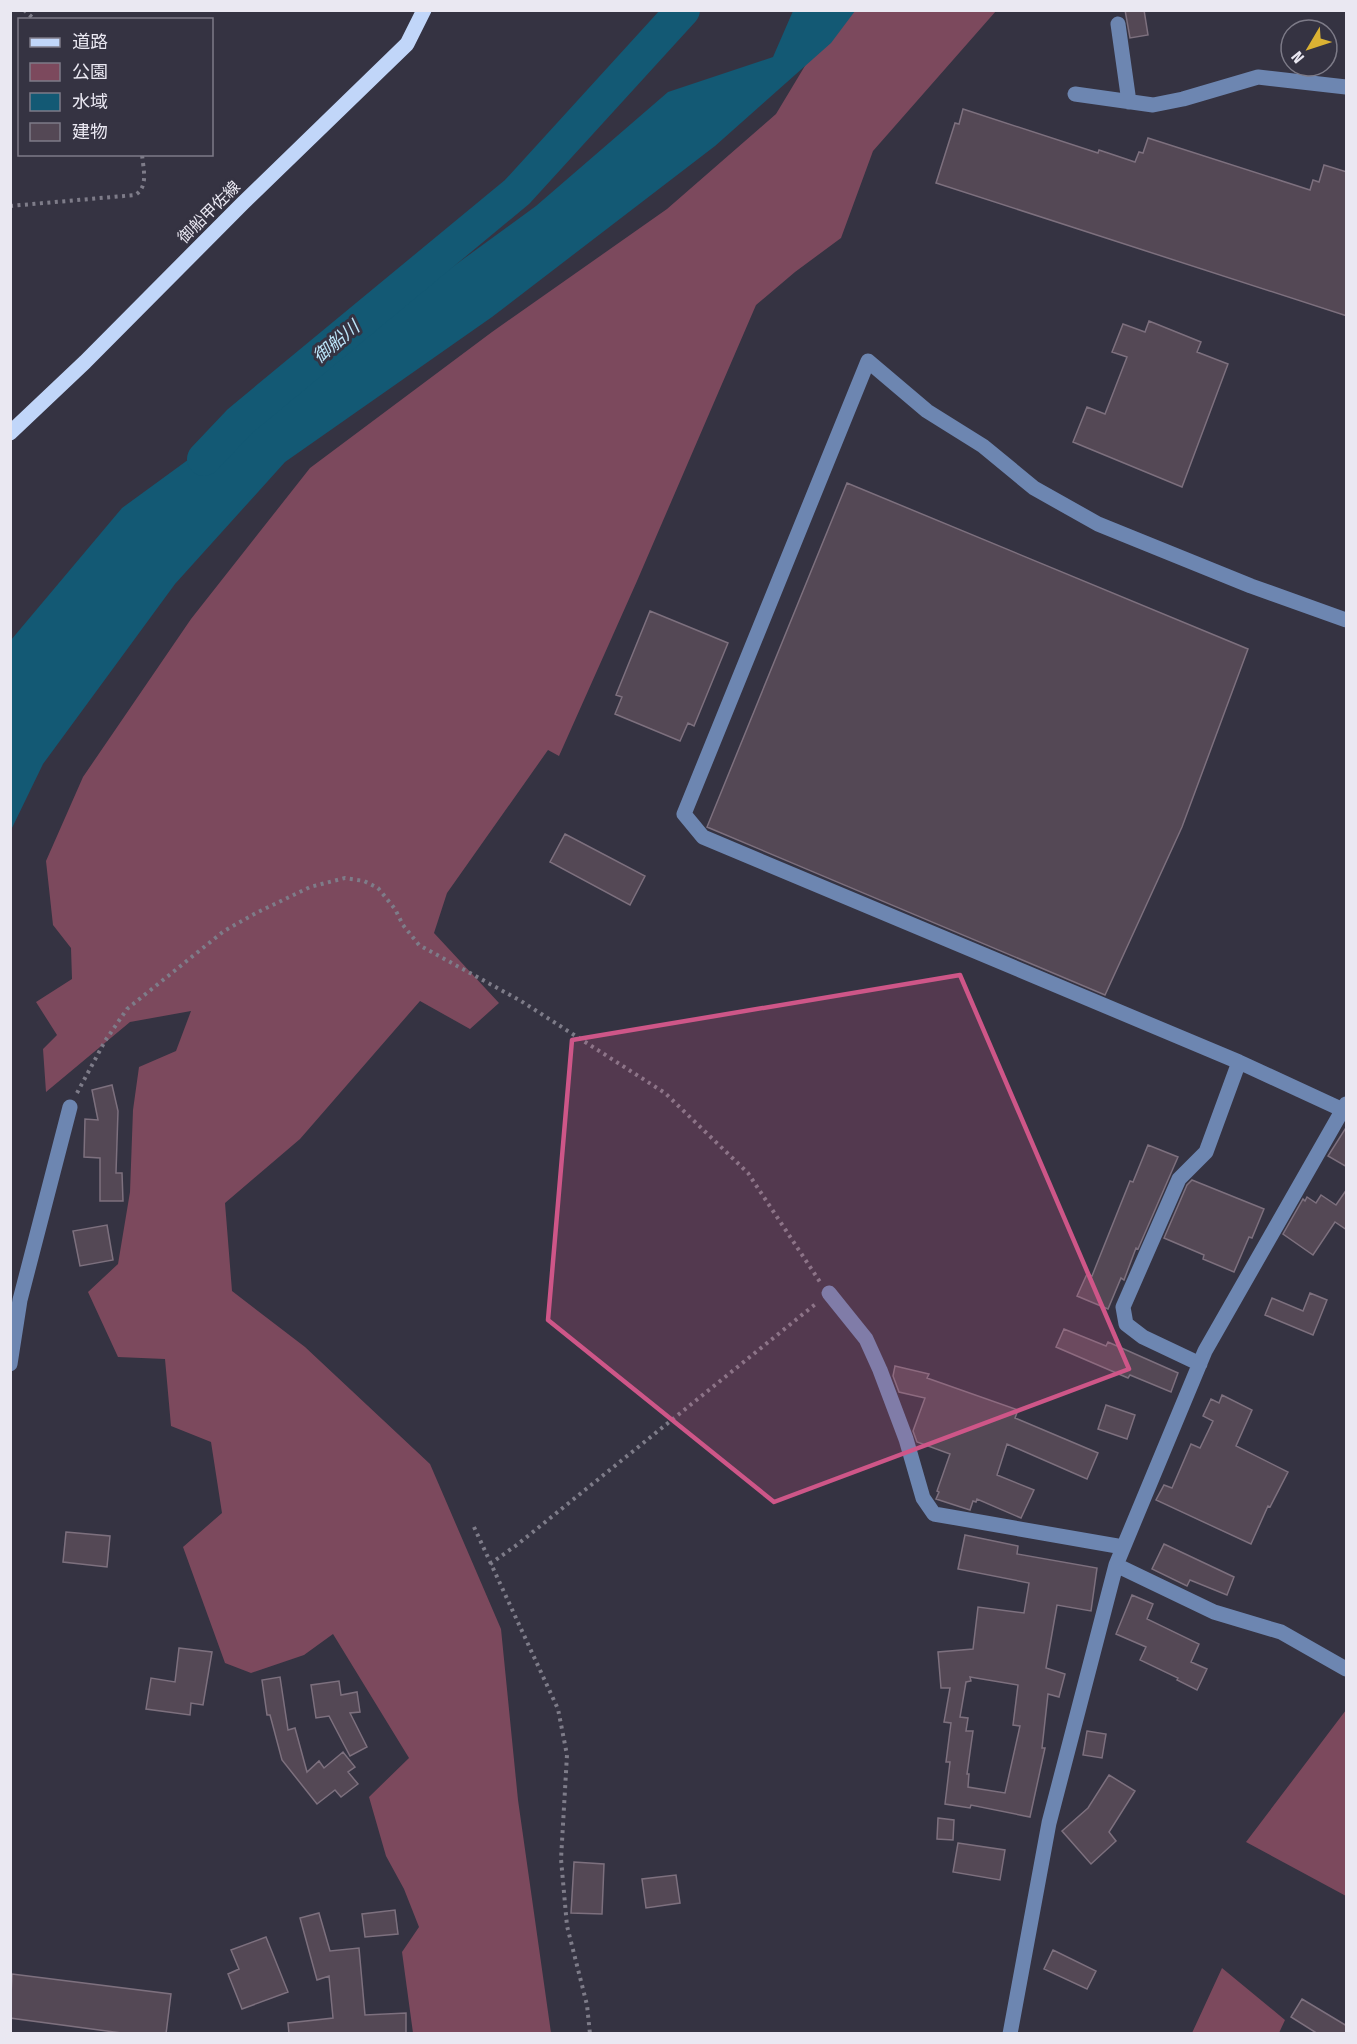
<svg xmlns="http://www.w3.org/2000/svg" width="1357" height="2044" font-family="'Fira Sans Condensed','Noto Sans JP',sans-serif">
	<rect width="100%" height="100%" fill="#353342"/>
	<path fill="#7c495d" d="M838,11H996L873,151L841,238L795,272L756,305L637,581L559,756L548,750L447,893L434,933L499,1003L470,1029L420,1001L300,1139L225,1203L232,1291L305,1347L430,1464L501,1629L518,1800L551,2033H413L402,1952L419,1927L404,1889L386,1856L369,1797L409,1758L333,1634L304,1655L251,1673L225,1663L183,1547L222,1513L211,1442L171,1426L165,1359L118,1357L88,1292L118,1264L130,1192L133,1110L139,1067L176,1051L191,1011L130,1022L46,1092L43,1049L57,1035L36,1002L72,979L71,948L53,925L46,861L83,777L191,619L310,468L492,332L667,209L776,114Z
		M1346,1710V1896L1246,1842Z
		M1222,1968L1285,2020L1279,2033H1192Z"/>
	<path fill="#135974" d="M793,11H855L831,43L715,146L492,317L285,462L175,584L43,764L11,830V640L122,508L536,206L668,92L773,57Z"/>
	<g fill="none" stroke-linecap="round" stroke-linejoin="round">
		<path stroke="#135974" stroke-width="34" d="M204,459L240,421L517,192L683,10"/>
	</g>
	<path fill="#544855" stroke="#7d707e" stroke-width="1.5" fill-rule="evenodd" d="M1125,10H1144L1148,35L1130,38Z
		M963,109L1098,153L1099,150L1135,162L1139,152L1143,153L1148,138L1310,190L1313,180L1319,182L1324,165L1347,172V316L936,183L955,123L959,124Z
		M1149,321L1201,342L1197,352L1228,364L1182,487L1073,442L1087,407L1105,414L1127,357L1112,352L1123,324L1145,332Z
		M847,483L1248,649L1182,827L1105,995L707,827Z
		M650,611L728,643L694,726L688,723L680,741L615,714L622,697L616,695Z
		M565,834L645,876L630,905L550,862Z
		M112,1085L118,1111L116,1173H122L123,1201H100V1158L84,1157L85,1119L98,1120L92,1090Z
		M1347,1126V1167L1328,1156Z
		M1148,1145L1178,1157L1138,1249L1136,1248L1124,1280L1121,1278L1108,1309L1077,1296L1087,1274L1092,1276L1130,1181L1133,1182Z
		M1192,1180L1264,1209L1252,1238L1249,1237L1234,1272L1203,1259L1204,1255L1164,1238L1187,1185Z
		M1347,1189V1230L1335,1222L1313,1255L1283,1234L1303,1199L1305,1201L1307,1197L1316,1203L1321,1195L1336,1205Z
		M107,1225L113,1260L80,1266L73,1231Z
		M1310,1293L1327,1300L1313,1335L1265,1315L1272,1298L1303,1311Z
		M1064,1329L1106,1346L1108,1342L1178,1373L1171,1392L1130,1375L1128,1378L1056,1347Z
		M895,1366L929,1374L927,1378L1018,1410L1015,1418L1098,1453L1087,1479L1007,1444L997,1475L1034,1490L1021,1518L977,1499L976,1502L973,1501L970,1510L936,1499L939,1492L937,1491L950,1454L917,1442L913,1431L925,1398L899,1392L893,1376Z
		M1222,1395L1252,1410L1236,1446L1288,1472L1270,1507L1268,1506L1251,1544L1156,1500L1164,1485L1172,1488L1191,1444L1200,1448L1213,1421L1203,1416L1211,1399L1219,1403Z
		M1106,1405L1135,1415L1127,1439L1098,1429Z
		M66,1532L110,1536L107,1567L63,1562Z
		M965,1535L1018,1546L1017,1554L1097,1568L1091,1611L1057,1605L1046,1668L1065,1674L1059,1697L1048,1694L1042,1748H1045L1030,1817L971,1805L970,1808L945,1804L950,1762H946L951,1723L944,1722L950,1688H941L938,1652L973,1649L978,1607L1024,1613L1029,1583L958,1569ZM970,1677L1018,1685L1013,1725L1020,1726L1005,1793L968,1787L969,1774H967L973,1731H966L968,1718L960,1717L966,1682L971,1681Z
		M1164,1544L1234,1577L1227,1595L1190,1580L1187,1586L1152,1569Z
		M1132,1595L1153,1604L1147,1619L1199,1644L1191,1662L1207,1669L1197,1690L1177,1680L1178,1678L1140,1660L1146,1647L1116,1634Z
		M179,1648L212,1652L203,1705L191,1703L190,1715L146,1709L151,1678L175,1682Z
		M280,1677L288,1730L295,1728L307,1772L319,1761L324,1768L343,1752L355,1767L348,1772L358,1784L341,1797L335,1790L317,1804L282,1760L270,1715H267L262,1680Z
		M339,1681L341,1695L357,1692L360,1712L350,1713L367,1747L350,1756L329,1716L316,1718L311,1685Z
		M1087,1731L1106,1734L1102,1758L1083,1755Z
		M1109,1775L1135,1791L1109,1832L1116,1841L1091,1864L1062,1831L1088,1808Z
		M938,1818L954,1820L953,1840L937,1839Z
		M958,1843L1005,1850L1000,1880L953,1872Z
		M574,1862L604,1864L602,1914L571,1913Z
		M676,1875L680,1903L646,1908L642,1879Z
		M395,1910L398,1934L365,1937L362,1914Z
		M319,1913L330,1951L359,1948L365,2015L406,2013V2034H289L288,2023L333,2018L329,1976L317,1980L300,1918Z
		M266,1937L288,1992L242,2009L228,1974L239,1969L231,1950Z
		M1053,1950L1096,1971L1087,1989L1044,1969Z
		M12,1974L171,1994L166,2034H129L10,2018Z
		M1302,1999L1347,2026V2034H1318L1291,2017Z"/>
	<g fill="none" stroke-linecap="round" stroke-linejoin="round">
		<path stroke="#7e7c89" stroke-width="4" stroke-dasharray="3 4.5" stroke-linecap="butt" d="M24,10L35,20
			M10,206L135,195C149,187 143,168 142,154
			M77,1093L105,1041L127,1009L224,931L256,913L310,887L345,878L364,881L378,888L395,909L403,925L419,945L521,1001L665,1093L748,1173L820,1282
			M474,1527L558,1709L567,1755L561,1859L567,1926L587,2005L590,2034
			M490,1564L518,1544L818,1302"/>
		<path stroke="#6d86b1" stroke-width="15" d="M1118,24L1129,102
			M1075,94L1153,105L1183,99L1258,77L1346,87
			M1343,1110L1239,1062L703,837L684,814L868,361L927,411L983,446L1034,488L1098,524L1251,586L1346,620
			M829,1293L866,1339L880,1370L906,1439L923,1498L934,1514L1123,1547
			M10,1364L20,1300L70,1107
			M1200,1364L1143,1337L1126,1324L1123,1307L1179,1179L1206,1152L1239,1062
			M1116,1565L1214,1612L1281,1632L1346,1669
			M1010,2034L1049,1823L1116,1565L1205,1351L1346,1104"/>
		<path stroke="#c1d6f9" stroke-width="15" d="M10,433L85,362L242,204L407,44L424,10"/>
	</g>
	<path fill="#ce5688" fill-opacity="0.2" stroke="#ce5688" stroke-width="4.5" stroke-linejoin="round" d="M960,975L1129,1369L774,1502L548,1320L572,1040Z"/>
	<g text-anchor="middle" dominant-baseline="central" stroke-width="6" stroke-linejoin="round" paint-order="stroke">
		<g font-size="16" fill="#eae8f2" stroke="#353342">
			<text transform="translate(209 212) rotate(-45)">御船甲佐線</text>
		</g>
		<g font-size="18" font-style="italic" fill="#bce5f9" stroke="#353342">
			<text transform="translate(336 342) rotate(-40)">御船川</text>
		</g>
	</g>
	<rect width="1357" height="2044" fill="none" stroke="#eae8f2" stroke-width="24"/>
	<rect x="18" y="18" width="195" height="138" fill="#353342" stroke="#7d7b88" stroke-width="1.5"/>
	<rect x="30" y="38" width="30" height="9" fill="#c1d6f9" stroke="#7d7b88" stroke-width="1.5"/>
	<text x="72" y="48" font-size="18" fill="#eae8f2">道路</text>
	<rect x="30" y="63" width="30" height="18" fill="#7c495d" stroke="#7d7b88" stroke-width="1.5"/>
	<text x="72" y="78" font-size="18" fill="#eae8f2">公園</text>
	<rect x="30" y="93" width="30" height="18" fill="#135974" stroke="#7d7b88" stroke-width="1.5"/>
	<text x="72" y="108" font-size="18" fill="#eae8f2">水域</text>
	<rect x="30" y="123" width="30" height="18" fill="#544855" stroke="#7d7b88" stroke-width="1.5"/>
	<text x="72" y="138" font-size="18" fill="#eae8f2">建物</text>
	<g transform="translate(1309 48) rotate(231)"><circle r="28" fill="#353342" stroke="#7d7b88" stroke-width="1.5"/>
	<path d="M0-4.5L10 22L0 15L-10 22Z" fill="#dbb233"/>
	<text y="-9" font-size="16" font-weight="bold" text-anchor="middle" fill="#eae8f2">N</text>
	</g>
</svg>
